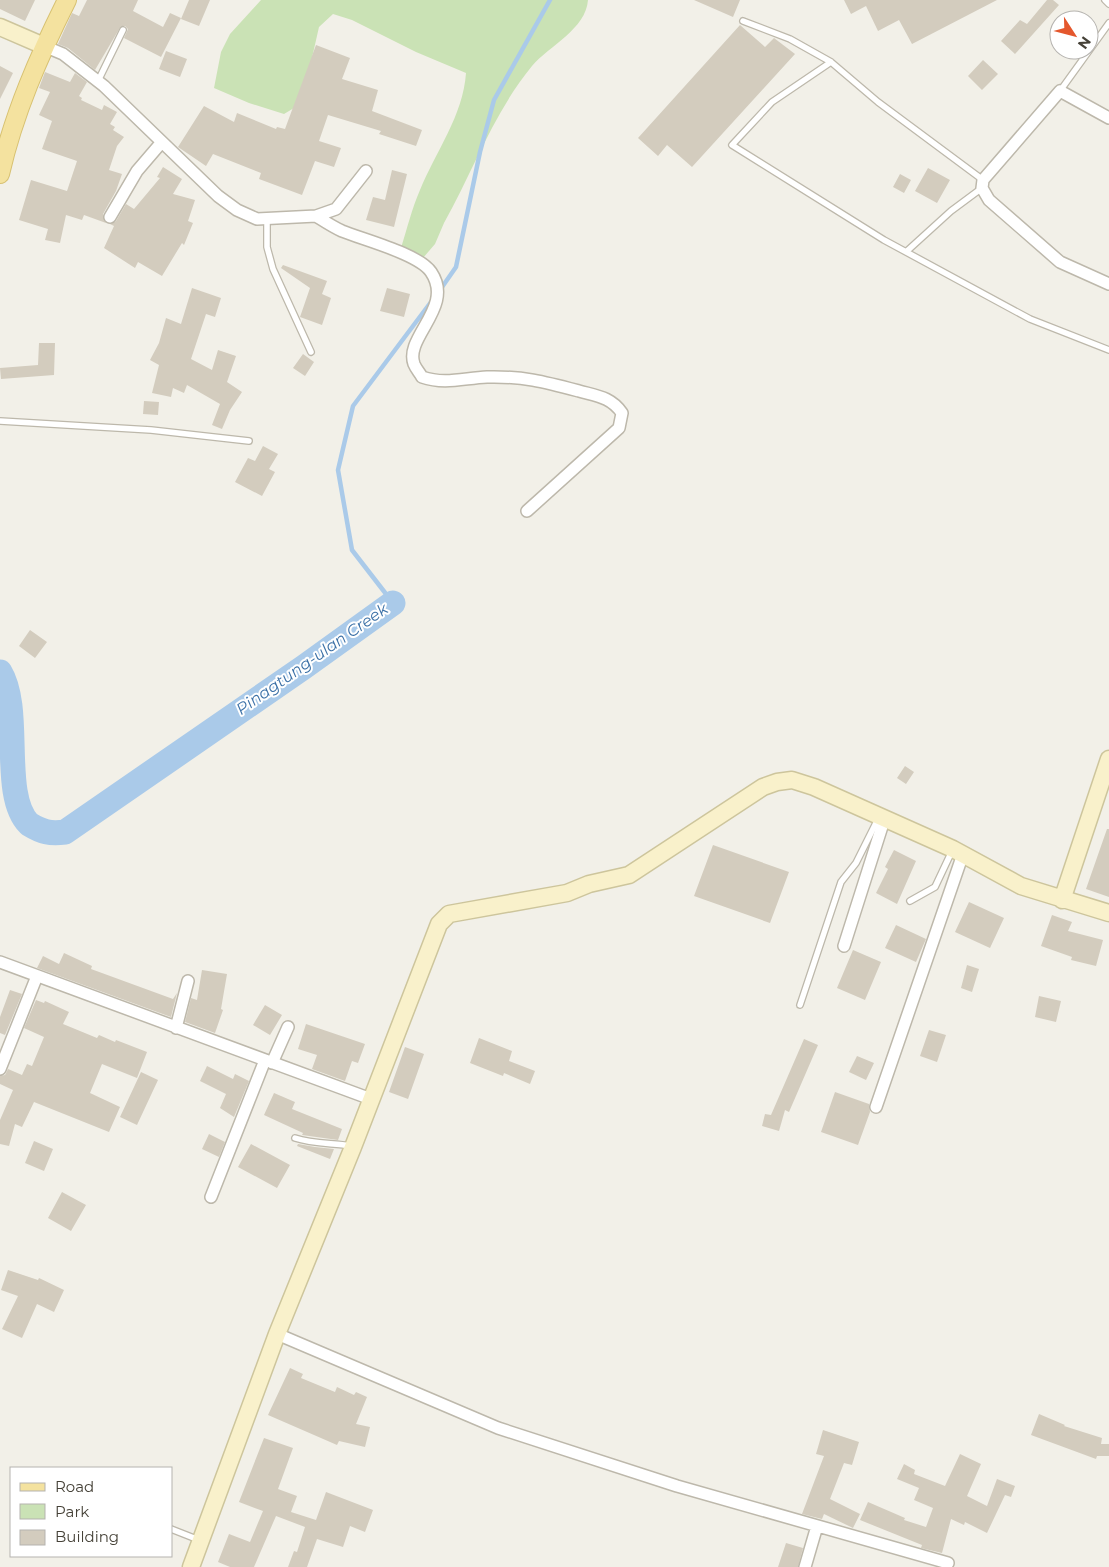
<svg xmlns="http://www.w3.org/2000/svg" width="1109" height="1567" font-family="Montserrat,sans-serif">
	<rect width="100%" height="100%" fill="#f2f0e8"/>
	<path fill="#cae2b5" d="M261,0H588C586,29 549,46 532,66C494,112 473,171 444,223L435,244L423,258L401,248C407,229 412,208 420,190C436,151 463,116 466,73L416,52L352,20L333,14L319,27L304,93L294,108L284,114L249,103L214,88L221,52L230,34Z"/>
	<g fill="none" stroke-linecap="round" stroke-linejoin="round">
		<path stroke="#aacae9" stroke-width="4.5" d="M440,290L456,267L480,152L494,100L550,0
			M393,603L352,550L338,470L353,406L431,302"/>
		<path stroke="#aacae9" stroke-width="25" d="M0,672C23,710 0,795 29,824C42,832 50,834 65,832L304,667L393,603"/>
	</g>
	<path fill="#d3ccbe" d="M0,0H35L25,21L0,9Z
		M87,0H138L133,11L163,27L170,13L181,18L161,57L124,38L128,29L125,26H121L95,70L68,48L58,44L72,13L79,16Z
		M189,0H210L199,26L181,19Z
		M694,0H740L733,17Z
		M844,0H997L912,44L899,20L878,31L866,6L851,14Z
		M1047,0H1053L1059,5L1015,54L1001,41L1020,20L1027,24Z
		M740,25L765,47L774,38L795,54L692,167L667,145L658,156L638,138Z
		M316,45L350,58L342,79L378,90L372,111L422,130L416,146L379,134L381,131L328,115L319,141L341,148L334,167L315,161L302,195L259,179L261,173L213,154L206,166L178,147L204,106L234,122L237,113L276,129L277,127L285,129Z
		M166,51L187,59L180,77L159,69Z
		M983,60L998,74L982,90L968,76Z
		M0,66L13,73L0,99Z
		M45,72L70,82L75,73L87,82L79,96L82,98L81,100L102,110L104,105L117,112L110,124L115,127L113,130L124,137L117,146L109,170L122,174L116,191L103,214L106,223L84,215L82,220L66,215L60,243L45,240L48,229L19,220L31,180L67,191L77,161L42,149L52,121L39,115L50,92L39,88Z
		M163,167L182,179L173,194L195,200L188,221L193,223L184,245L182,243L162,276L138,262L135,268L104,248L114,226L110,224L116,221L126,204L134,209L160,178L157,177Z
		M928,168L950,180L937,203L915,191Z
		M392,170L407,174L394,227L366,220L373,197L385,200Z
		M900,174L911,180L904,193L893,187Z
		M283,265L327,281L322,294L331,298L322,325L300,317L310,288L281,268Z
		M192,288L221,298L215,317L206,314L191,359L212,370L218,350L236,356L227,382L242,392L230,410L222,429L212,425L220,404L187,385L184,393L173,388L171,397L152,393L159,365L150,360L159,343L166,318L181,324Z
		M387,288L410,294L404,317L380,311Z
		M39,343H55L54,375L1,379L0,368L38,365Z
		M303,354L314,362L305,376L293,368Z
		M144,401L159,402L158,415L143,414Z
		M263,446L278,454L269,469L275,472L262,496L235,482L248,458L255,461Z
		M30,630L47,642L35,658L19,646Z
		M905,766L914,772L906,784L897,778Z
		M1107,829H1109V897L1086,889Z
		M713,845L789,872L770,923L694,896Z
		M894,850L916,861L897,904L876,893L888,869L885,867Z
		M969,902L1004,918L990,948L955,932Z
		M1052,915L1072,922L1068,931L1103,940L1096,966L1071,960L1072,957L1041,946Z
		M896,925L926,939L916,962L885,948Z
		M853,950L881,962L865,1000L837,988Z
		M64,953L92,966L91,969L173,999L177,993L171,1017L37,968L43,956L59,964Z
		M967,965L979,969L972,992L961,988Z
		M202,970L227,974L221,1009L223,1010L215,1033L185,1022L191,998L197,1000Z
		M10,990L22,994L5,1035L0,1033V1017Z
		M1039,996L1061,1001L1056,1022L1035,1017Z
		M36,1000L44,1003L45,1001L69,1012L63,1024L97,1038L99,1035L115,1042L116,1040L147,1052L137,1078L102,1064L90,1093L120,1107L109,1132L34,1102L22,1127L15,1124L9,1146L0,1144V1120L13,1090L0,1084V1076L5,1075L8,1069L22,1075L27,1064L32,1066L44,1037L24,1028Z
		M265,1005L282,1015L270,1035L253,1025Z
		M306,1024L365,1044L358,1063L352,1061L345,1081L312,1069L317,1055L298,1049Z
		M929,1030L946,1035L937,1062L920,1056Z
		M479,1038L512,1051L509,1061L535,1071L530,1084L504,1073L503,1076L470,1063Z
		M804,1039L818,1045L789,1112L785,1110L779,1131L762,1126L765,1114L771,1115Z
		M405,1047L424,1054L408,1099L389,1092Z
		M857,1056L874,1063L866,1080L849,1072Z
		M207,1066L233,1079L235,1074L249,1081L234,1117L220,1108L226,1094L200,1081Z
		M141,1072L158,1080L137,1125L120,1117Z
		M835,1092L869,1104L870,1112L858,1145L821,1132Z
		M274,1093L295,1102L292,1109L342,1129L338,1140L302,1135L303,1133L264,1115Z
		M209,1134L225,1142L219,1157L202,1149Z
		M34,1141L53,1149L44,1171L25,1163Z
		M251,1144L290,1165L277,1188L238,1167Z
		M298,1144L315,1147L334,1149L330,1159L297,1146Z
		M62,1192L86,1205L71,1231L48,1218Z
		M8,1270L38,1280L39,1278L64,1290L54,1312L37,1304L22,1338L2,1329L18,1296L1,1290Z
		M290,1368L303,1374L301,1378L335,1392L337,1387L354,1395L356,1392L367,1397L356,1424L370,1427L365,1447L339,1441L337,1445L268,1415Z
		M1039,1414L1065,1425L1064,1426L1102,1438L1101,1444H1109V1456H1097L1096,1459L1031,1435Z
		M823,1430L859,1442L852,1465L844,1463L830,1499L860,1514L853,1528L824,1514L822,1519L802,1514L824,1456L816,1454Z
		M264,1438L293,1448L278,1489L297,1496L291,1512L316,1520L326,1492L373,1510L365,1532L350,1526L343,1547L317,1539L307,1567H288L294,1551L297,1552L305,1527L276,1516L254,1567H230L218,1562L229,1534L250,1542L263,1511L239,1502Z
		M960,1454L981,1464L967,1496L987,1506L997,1479L1015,1486L1011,1497L1005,1495L987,1533L965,1522L964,1525L951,1519L942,1553L921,1548L922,1545L860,1520L868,1502L905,1518L904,1520L926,1527L933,1508L914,1500L919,1488L897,1479L904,1464L915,1470L914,1474L945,1486Z
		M786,1543L803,1548L798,1567H778Z"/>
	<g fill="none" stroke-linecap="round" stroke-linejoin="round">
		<defs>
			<path id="lane" d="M1105,0L1109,4
				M743,21L790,39L831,62L878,102L983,180
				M831,62L772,102L732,145L884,240L1030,319L1109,350
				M98,81L123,30
				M1060,91L1109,23
				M267,219V247L273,269L311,352
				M907,251L951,211L982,188
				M0,421L151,430L249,441
				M910,901L935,887L952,851
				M800,1005L841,882L856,863L879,817
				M295,1138C313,1144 332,1143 351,1146
				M171,1529L199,1540"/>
			<path id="street" d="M44,46L63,54L104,86L218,196L237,210L257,219L316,216L336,209L366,171
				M1109,118L1060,91L983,180L982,188L989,200L1060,262L1109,284
				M316,216C324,221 333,227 342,231C364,240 419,254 431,272C455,307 404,337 414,364C416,369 420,373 422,377C445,385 464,378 487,377C523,376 545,382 579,391C597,396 611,397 622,413L619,428L527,511
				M110,217L137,171L161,143
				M844,946L885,817
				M0,962L371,1099
				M176,1028L188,981
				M272,1063L288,1027
				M0,1069L37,976
				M876,1107L963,854
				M211,1197L265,1060
				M277,1334L498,1428L677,1486L948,1563
				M805,1567L817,1526"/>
			<path id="secondary" d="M0,27L44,46
				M1062,900L1109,759
				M191,1567L277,1334L353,1147L439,924L449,914L567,893L589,884L629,875L763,787L777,782L792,780L814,787L953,849L1021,886L1109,913"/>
			<path id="primary" d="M0,174C14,113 39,56 67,0"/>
		</defs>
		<use href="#lane" stroke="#bdb8ab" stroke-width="8"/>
		<use href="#street" stroke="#bdb8ab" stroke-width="14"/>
		<use href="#secondary" stroke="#cdc59c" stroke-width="19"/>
		<use href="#primary" stroke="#d7c171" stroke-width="20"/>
		<use href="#lane" stroke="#fff" stroke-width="5.5"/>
		<use href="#street" stroke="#fff" stroke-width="11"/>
		<use href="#secondary" stroke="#f9f1cb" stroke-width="16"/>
		<use href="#primary" stroke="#f4e29f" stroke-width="18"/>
	</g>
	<g text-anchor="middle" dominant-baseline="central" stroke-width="4" stroke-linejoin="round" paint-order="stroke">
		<g font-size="16" font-style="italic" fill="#3b70a6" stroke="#fff">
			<text transform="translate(312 659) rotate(-35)">Pinagtung-ulan Creek</text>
		</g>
	</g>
	<rect x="10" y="1467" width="162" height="90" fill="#ffffff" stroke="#b5b3af"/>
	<rect x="20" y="1483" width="25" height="8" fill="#f4e29f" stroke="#b5b3af"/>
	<text x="55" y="1492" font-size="15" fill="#454137">Road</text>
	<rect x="20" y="1504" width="25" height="15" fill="#cae2b5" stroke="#b5b3af"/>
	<text x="55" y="1517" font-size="15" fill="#454137">Park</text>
	<rect x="20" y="1530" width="25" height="15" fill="#d3ccbe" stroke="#b5b3af"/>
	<text x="55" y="1542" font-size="15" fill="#454137">Building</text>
	<g transform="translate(1074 35) rotate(126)"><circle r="24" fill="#ffffff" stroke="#b5b3af"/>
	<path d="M0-4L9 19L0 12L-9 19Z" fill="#e4572d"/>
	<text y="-8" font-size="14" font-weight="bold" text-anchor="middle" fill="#454137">N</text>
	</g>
</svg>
